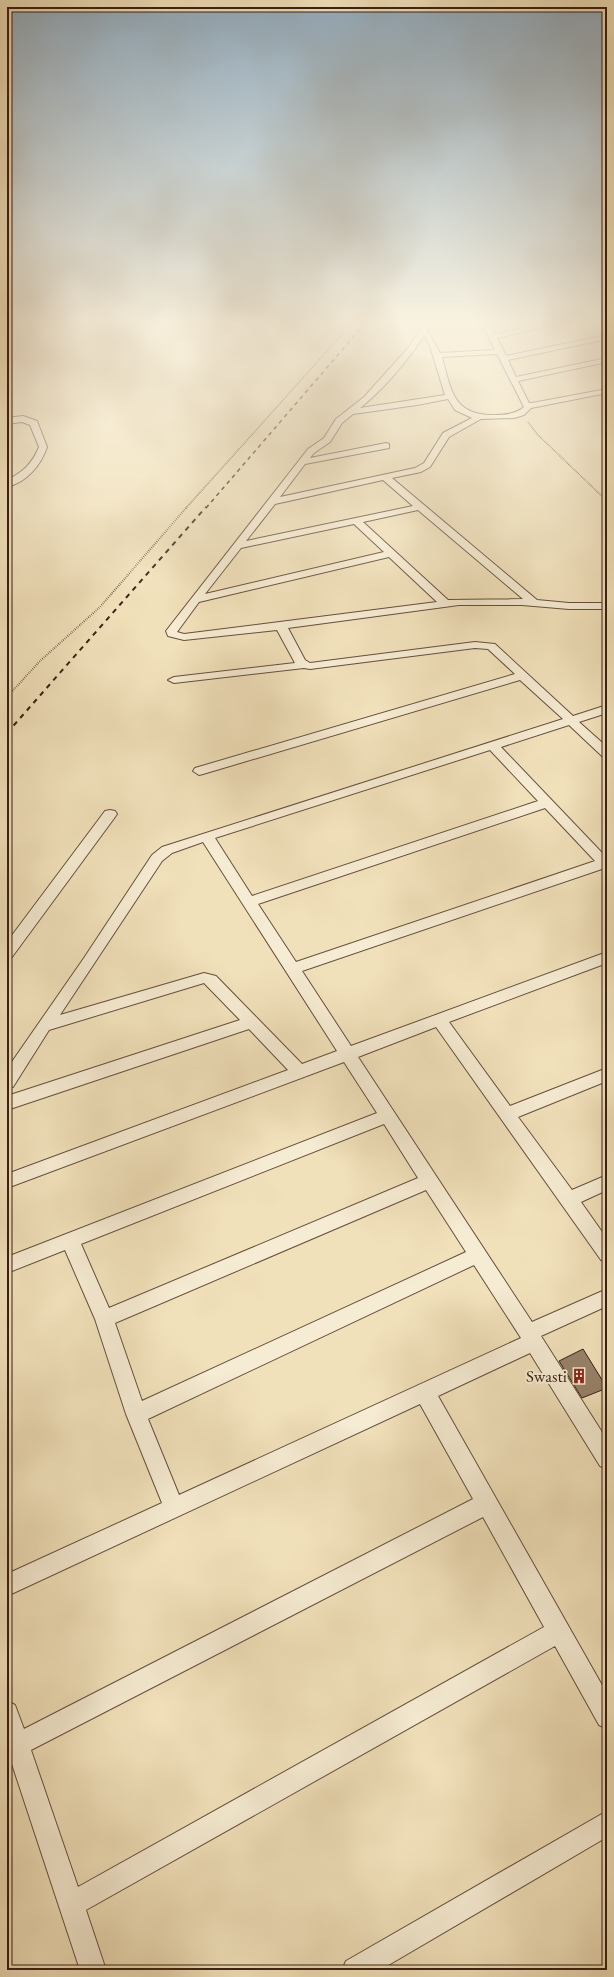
<svg xmlns="http://www.w3.org/2000/svg" width="614" height="1977" font-family="'EB Garamond',serif">
	<rect width="100%" height="100%" fill="#f1e1bb"/>
	<filter id="stains"><feTurbulence type="fractalNoise" baseFrequency=".005" numOctaves="4"/><feColorMatrix values="0 0 0 0 .2 0 0 0 0 .09 0 0 0 0 .02 0 0 0 .5 -.17"/></filter>
	<radialGradient id="worn" r=".72"><stop offset=".6" stop-color="#630" stop-opacity="0"/><stop offset="1" stop-color="#630" stop-opacity=".3"/></radialGradient>
	<path fill="#98836a" stroke="#381e13" d="M583,1349L607,1388L582,1398L559,1361Z"/>
	<g fill="none" stroke-linecap="round" stroke-linejoin="round">
		<defs>
			<path id="minor" d="M426,320H454L430,326L427,330L440,353L495,350L480,320H488L495,334L559,320H574L497,338L506,356L607,335V339L508,360L516,377L607,358V362L518,381L529,403H532L607,389V393L531,408L524,415L514,418L481,419L449,437L430,467L421,472L392,478L537,600L569,603H607V609H569L522,605H459L288,628L305,660L310,663L475,642L495,644L573,716L607,705V713L579,722L607,747V758L603,757L569,725L501,747L607,858V871L602,869L302,971L351,1046L607,952V963L449,1022L510,1106L607,1068V1081L518,1117L572,1190L607,1175V1190L581,1202L607,1239V1262L601,1260L436,1027L358,1057L532,1322L607,1289V1306L541,1336L607,1440V1469L600,1466L530,1353L438,1396L607,1694V1729L599,1725L555,1646L86,1910L106,1970H80L7,1749V1701L15,1705L24,1729L473,1499L420,1404L7,1596V1574L162,1503L126,1414L95,1319L65,1250L7,1273V1257L377,1113L344,1062L7,1188V1174L288,1070L249,1029L7,1110V1096L240,1020L204,983L49,1030L13,1087L7,1088V1069L84,958L152,855L162,847L563,719L520,680L203,774L199,775L193,771L195,768L515,674L488,649L475,648L310,669L304,668L174,683L168,680L174,677L295,663L277,630L184,640L168,636L166,631L308,449L324,438L336,419L364,397L409,347ZM424,336L430,346L445,395L360,408C383,390 408,360 424,336ZM497,354L524,407C516,414 505,415 495,415C453,416 451,390 442,357ZM448,399L455,410L472,418L443,433L424,463L415,468L280,497L305,464L389,448V444L386,443L310,458L314,453L330,442L342,423L353,414L417,405ZM383,480L413,506L246,541L275,504ZM418,510L523,599L448,600L363,522ZM354,524L384,552L205,594L241,548ZM389,557L437,602L184,634L177,632L199,602ZM490,750L538,801L252,896L215,838ZM545,808L595,861L296,962L258,904ZM203,842L337,1051L302,1064L216,976L204,973L60,1015L162,861L172,853ZM384,1124L418,1178L109,1308L81,1244ZM426,1190L466,1252L142,1401L115,1323ZM474,1265L521,1338L179,1495L148,1419ZM483,1517L544,1627L78,1887L31,1750Z
				M23,416L37,421L47,447C41,465 27,482 7,487V480C23,472 32,464 39,447L30,425L22,422L7,424V418Z
				M110,810L115,811L117,814L115,817L12,957L7,958V942L105,811Z
				M607,1811V1837L380,1970H342L346,1961Z"/>
		</defs>
		<use href="#minor" stroke="#664f3d" stroke-width="2"/>
		<path stroke="#381e13" stroke-width="1.5" stroke-dasharray="0.5 1" stroke-linecap="butt" d="M528,422L537,434L607,501
			M186,508L355,320"/>
		<path stroke="#381e13" stroke-width="2" stroke-dasharray="0.5 1.5" stroke-linecap="butt" d="M7,697L40,661L100,607L187,507"/>
		<use href="#minor" fill="#f6ecd3" fill-rule="evenodd"/>
		<path stroke="#381e13" stroke-width="1.5" stroke-dasharray="4 4" stroke-linecap="butt" d="M206,508L368,320"/>
		<path stroke="#381e13" stroke-width="2" stroke-dasharray="5 5" stroke-linecap="butt" d="M7,733L206,507"/>
	</g>
	<linearGradient id="sky" x2="0" y2="1"><stop stop-color="#92acbf"/><stop offset="0.54" stop-color="#f9f2e0"/><stop offset="1" stop-color="#f9f2e0" stop-opacity="0"/></linearGradient>
	<rect width="614" height="597" fill="url(#sky)"/>
	<defs>
		<symbol id="building-bare" viewBox="-9 -9 18 18"><path d="M-4-6H4V6H1V3H-1V6H-4ZM-2.5-4.3h1.7v1.8h-1.7ZM.8-4.3h1.7v1.8H.8ZM-2.5-1h1.7V.8h-1.7ZM.8-1h1.7V.8H.8Z" fill="#8f2418" stroke="#f6ecd3" stroke-width="2.5" paint-order="stroke"/></symbol>
	</defs>
	<g fill-rule="evenodd">
		<use href="#building-bare" x="568" y="1365" width="22" height="22"/>
	</g>
	<g text-anchor="middle" dominant-baseline="central" stroke-width="4" stroke-linejoin="round" paint-order="stroke">
		<g font-size="17" fill="#381e13" stroke="#f6ecd3" text-anchor="end">
			<text x="567" y="1376">Swasti</text>
		</g>
	</g>
	<rect width="614" height="1977" fill="none" stroke="#f1e1bb" stroke-width="24"/>
	<rect x="8" y="8" width="598" height="1961" fill="none" stroke="#381e13" stroke-width="2"/>
	<rect x="12" y="12" width="590" height="1953" fill="none" stroke="#381e13"/>
	<rect width="100%" height="100%" filter="url(#stains)"/>
	<rect width="100%" height="100%" fill="url(#worn)"/>
</svg>
